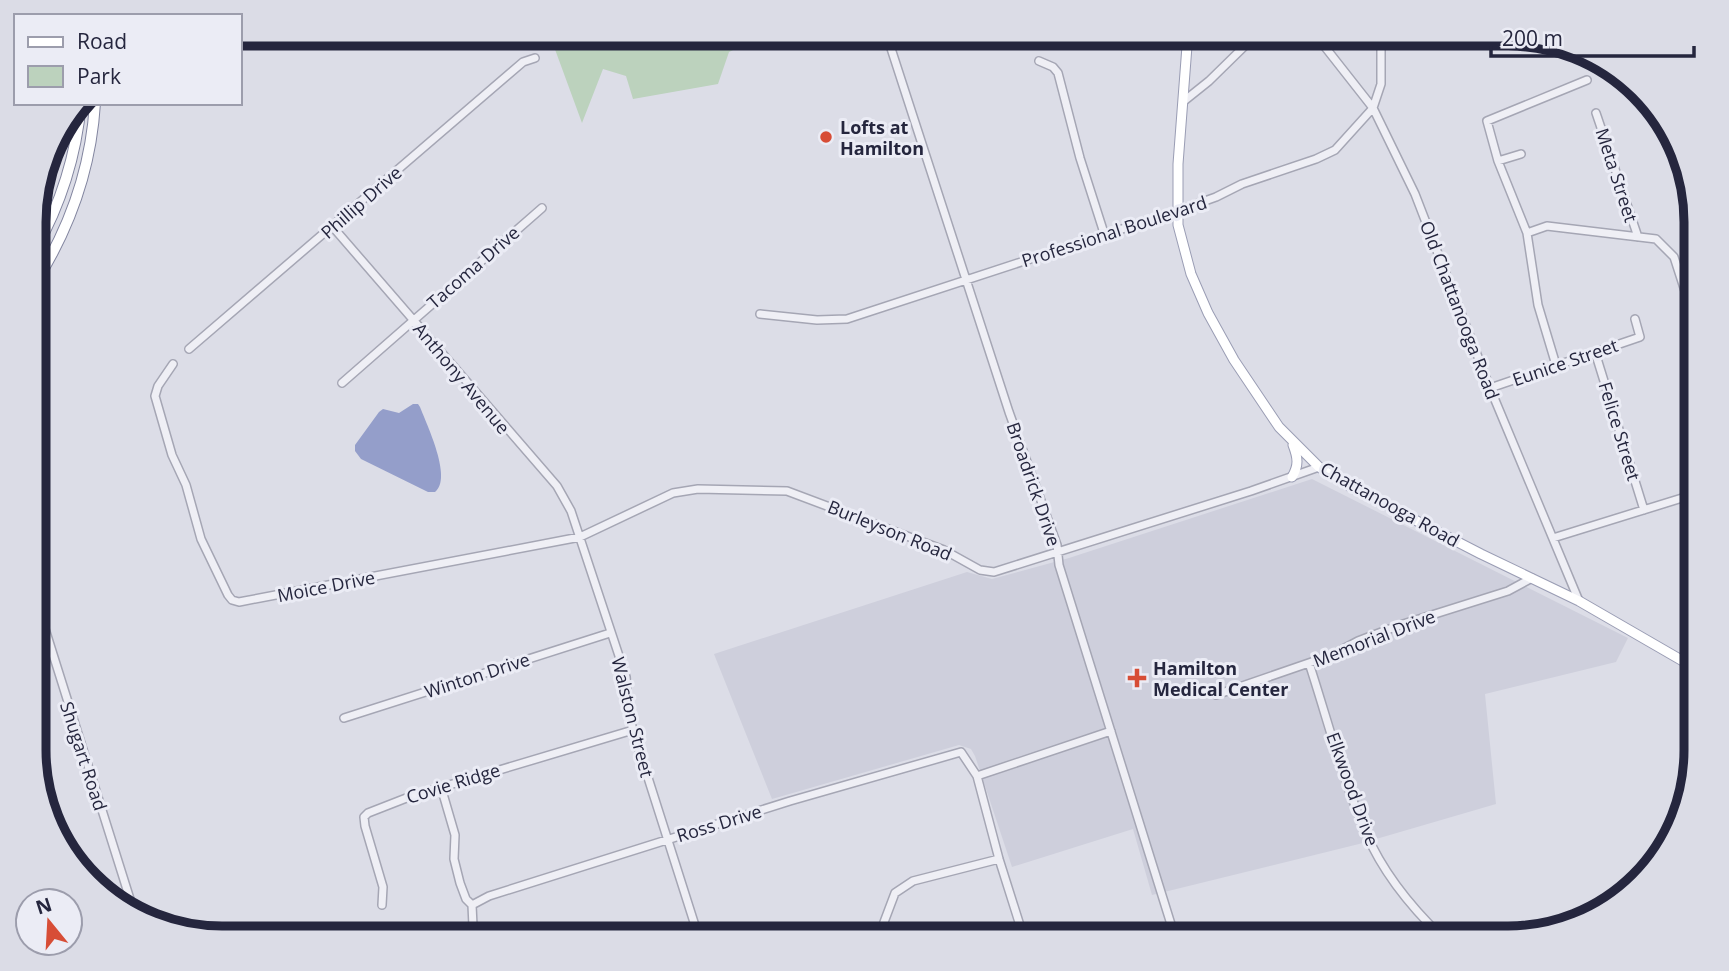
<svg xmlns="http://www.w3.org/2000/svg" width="1729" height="971" font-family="'Open Sans',sans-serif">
	<rect width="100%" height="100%" fill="#dcdde7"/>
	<path fill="#cecfdc" d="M1312,479L1628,638L1616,662L1485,694L1496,804L1359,844L1152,895L1133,829L1012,867L975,756L971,749L959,745L772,799L714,654L967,572L992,579L1069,558Z"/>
	<path fill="#bcd2bd" d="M549,33H768L729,52L718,84L633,99L626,76L603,69L582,123Z"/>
	<path fill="#949eca" d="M413,404H418L420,407C427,425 453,479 435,492H428L361,459L355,451V445L379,412L383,409L399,413Z"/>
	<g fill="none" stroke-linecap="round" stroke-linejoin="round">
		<defs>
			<path id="minor" d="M886,33L1009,412L1057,545L1059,565L1175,937
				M1314,33L1373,108L1415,194L1490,388L1579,601
				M1039,61L1053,67L1058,73L1080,158L1104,233
				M1184,101L1209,81L1258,33
				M1596,113L1638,237
				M1498,161L1521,154
				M332,226L557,486L571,511L626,677L629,716L636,740L699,938
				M1527,233L1547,226L1656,239L1674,257L1695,322
				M760,314L817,320L847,319L1177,211L1216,197L1242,184L1316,159L1335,150L1373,108L1381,84V33
				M189,349L523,62L535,58
				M1595,352L1644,510
				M173,364L158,386L155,396L172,455L186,485L201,539L228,595L232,600L239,602L580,537L673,493L698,489L787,491L944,550L980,570L994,572L1251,491L1319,467
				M1556,365L1538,305L1527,233L1498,161L1487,121L1587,80
				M342,383L542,208
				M1490,388L1640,337L1635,319
				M1553,538L1695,494
				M35,597L135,915
				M1309,663C1327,718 1343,781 1366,833C1383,873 1411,907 1442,937
				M1216,695L1332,655L1358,641L1400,625L1508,591L1532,578
				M344,718L610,633
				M977,776L1111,731
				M441,787L455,835L454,859L460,883L466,899L472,905
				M382,905L383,887L365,826L364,817L368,813L409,797L633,730
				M477,938L473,926L472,905L489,896L790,801L961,752L977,776L999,859L1024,938
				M878,938L895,893L913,881L999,859"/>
			<path id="major" d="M1188,33L1178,164V225L1191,274L1208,313L1234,360L1279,427L1319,467L1349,486L1481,554L1579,601L1695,668
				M1292,477C1299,465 1298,458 1293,445"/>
			<path id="highway" d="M35,250C61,204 76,157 81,103
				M35,283C70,228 91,169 95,103"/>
		</defs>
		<use href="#minor" stroke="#a5a6b4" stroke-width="10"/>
		<use href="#major" stroke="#9a9db4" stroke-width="11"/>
		<use href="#highway" stroke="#82859f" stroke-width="12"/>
		<use href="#minor" stroke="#efeff5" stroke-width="7"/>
		<use href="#major" stroke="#fff" stroke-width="9"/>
		<use href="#highway" stroke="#fff" stroke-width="10"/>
		<path stroke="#747792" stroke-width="2" stroke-dasharray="3.5 7" stroke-linecap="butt" d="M1646,100L1687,186"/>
	</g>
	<g fill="#d74d36" stroke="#ebecf5" stroke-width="2.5">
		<circle cx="826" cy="137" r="7"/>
		<path d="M1133.5 667.5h7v7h7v7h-7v7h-7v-7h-7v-7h7z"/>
	</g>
	<g text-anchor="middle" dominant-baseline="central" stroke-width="6" stroke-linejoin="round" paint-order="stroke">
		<g font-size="18" font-weight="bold" fill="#25263e" stroke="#ebecf5" text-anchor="start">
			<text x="840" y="127">Lofts at<tspan x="840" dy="21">Hamilton</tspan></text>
			<text x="1153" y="668">Hamilton<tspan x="1153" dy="21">Medical Center</tspan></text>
		</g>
		<g font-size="18" fill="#25263e" stroke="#ebecf5">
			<text transform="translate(1617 175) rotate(72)">Meta Street</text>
			<text transform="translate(361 202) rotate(-41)">Phillip Drive</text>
			<text transform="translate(1114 231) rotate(-18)">Professional Boulevard</text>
			<text transform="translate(473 267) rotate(-41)">Tacoma Drive</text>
			<text transform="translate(1460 310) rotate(69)">Old Chattanooga Road</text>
			<text transform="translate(1565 362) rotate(-19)">Eunice Street</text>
			<text transform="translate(462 378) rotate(50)">Anthony Avenue</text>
			<text transform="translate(1620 431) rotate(73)">Felice Street</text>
			<text transform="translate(1034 484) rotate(71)">Broadrick Drive</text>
			<text transform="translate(1390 504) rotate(29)">Chattanooga Road</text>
			<text transform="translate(890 530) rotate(22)">Burleyson Road</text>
			<text transform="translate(326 586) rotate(-11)">Moice Drive</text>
			<text transform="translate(1374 638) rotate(-21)">Memorial Drive</text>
			<text transform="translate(477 675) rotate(-18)">Winton Drive</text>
			<text transform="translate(633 717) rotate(76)">Walston Street</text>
			<text transform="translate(84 756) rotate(72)">Shugart Road</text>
			<text transform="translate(453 783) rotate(-17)">Covie Ridge</text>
			<text transform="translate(1353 789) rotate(70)">Elkwood Drive</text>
			<text transform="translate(719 823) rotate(-17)">Ross Drive</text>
		</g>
	</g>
	<path d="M0 0H1729V971H0ZM222 46H1508A176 176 0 0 1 1684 222V750A176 176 0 0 1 1508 926H222A176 176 0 0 1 46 750V222A176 176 0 0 1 222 46Z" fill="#dbdce6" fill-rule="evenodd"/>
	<path fill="none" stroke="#25263e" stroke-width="9" d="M222 46H1508A176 176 0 0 1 1684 222V750A176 176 0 0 1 1508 926H222A176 176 0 0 1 46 750V222A176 176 0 0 1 222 46Z"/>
	<rect x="14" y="14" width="228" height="91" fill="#ebecf5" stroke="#9c9dac" stroke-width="2"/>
	<rect x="28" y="37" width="35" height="10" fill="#ffffff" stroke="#9c9dac" stroke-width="2"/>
	<text x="77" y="49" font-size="21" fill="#25263e">Road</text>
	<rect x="28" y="66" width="35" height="21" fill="#bcd2bd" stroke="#9c9dac" stroke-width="2"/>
	<text x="77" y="84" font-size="21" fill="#25263e">Park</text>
	<g transform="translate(49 922) rotate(342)"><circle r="33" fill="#ebecf5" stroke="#9c9dac" stroke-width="2"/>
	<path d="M0-5L12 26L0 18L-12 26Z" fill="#d74d36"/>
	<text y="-10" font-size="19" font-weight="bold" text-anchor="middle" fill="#25263e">N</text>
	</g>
	<path d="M1491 46v10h203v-10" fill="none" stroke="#25263e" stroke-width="3.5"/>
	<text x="1502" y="46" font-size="21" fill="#25263e" stroke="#ebecf5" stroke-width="5" paint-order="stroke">200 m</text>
</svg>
